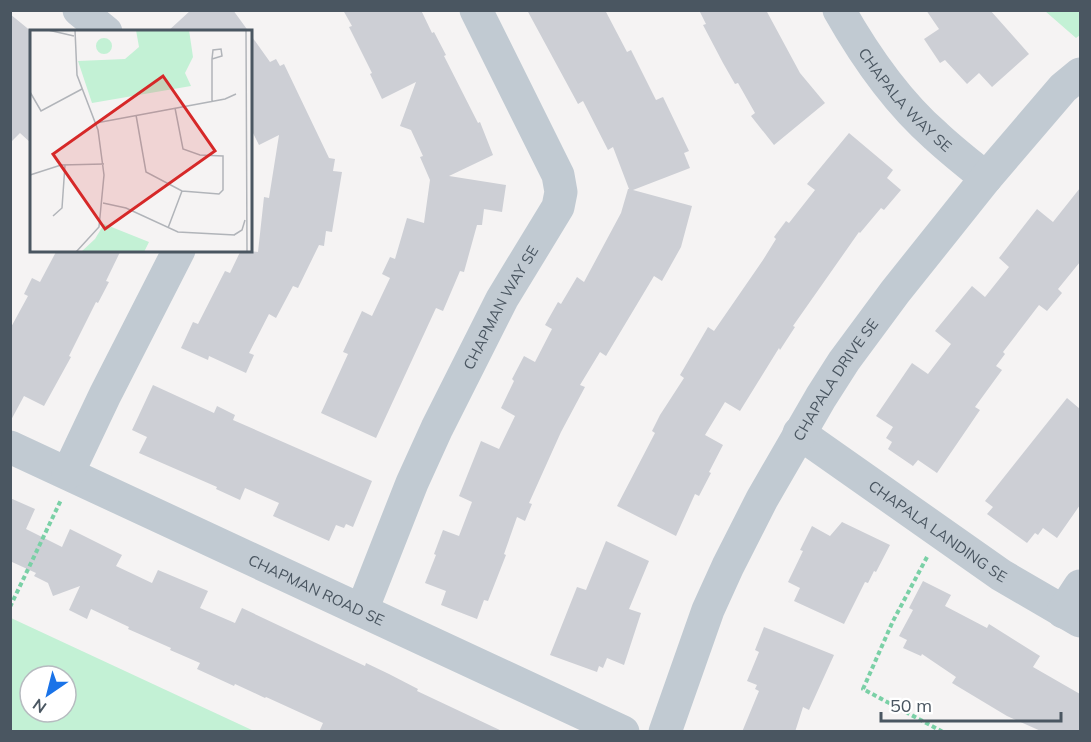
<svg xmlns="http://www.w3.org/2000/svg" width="1091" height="742" font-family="Mulish,sans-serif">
	<rect width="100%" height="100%" fill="#f5f3f3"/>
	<path fill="#c3f1d5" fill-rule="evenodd" d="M1045,11H1080V35L1076,38Z
		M10,618H11L254,731H11ZM30,676H66V712H30Z"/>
	<path fill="#cdcfd5" d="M191,10H233L249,32H167Z
		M343,10H421L432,33L434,32L446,55L444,56L478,123L480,122L493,155L449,176L506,185L502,212L484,209L482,225H477L464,272L460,271L443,311L436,308L376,438L321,413L348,354L343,352L362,311L372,316L390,278L382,274L390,257L395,259L407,218L424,223L430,180L420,157L423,156L411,130L400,126L416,82L382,99L370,74L372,73L349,27L352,26Z
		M527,10H605L627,52L631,50L656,100L663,97L689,151L684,153L690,168L633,190L692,206L681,247L662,281L654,276L606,356L600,352L580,385L585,387L561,432L529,503L532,504L525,521L517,517L504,554L506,555L488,601L484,600L477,619L441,605L446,591L425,583L436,555L434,554L443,530L459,536L472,502L459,496L481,441L499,449L515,416L501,408L514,381L512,379L524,356L535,362L552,329L545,325L558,302L561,304L577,277L584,282L621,213L628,189H629L613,147L608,150L583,101L578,104Z
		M699,10H766L800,73L825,103L774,145L751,116L755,113L738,83L735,84L723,63L703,25L706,24Z
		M926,10H990L1029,54L992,87L979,73L967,84L945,60L940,63L924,39L939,29Z
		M10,14L32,32V144L20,133L10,143Z
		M250,34L270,62L276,59L280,66L284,64L329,158L335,159L333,171L342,172L332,232L326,231L324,246L319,245L298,288L293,286L276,318L269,314L249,353L254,355L246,373L209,356L208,360L181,348L193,322L198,324L225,271L230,273L241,250L258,252L264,197L269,198L279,135L259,145L250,127Z
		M849,133L893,170L887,178L901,190L884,210L881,208L860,233L859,232L793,326L795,327L780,350L779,348L740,411L725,402L705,435L723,445L709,472L711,473L699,496L695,494L676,536L617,506L655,433L652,431L660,415L684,378L680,375L708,327L714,331L763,260L776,239L774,237L786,221L789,223L815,190L807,184Z
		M1080,188V262L1058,289L1062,293L1047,311L1039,305L1003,352L1005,354L996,366L1002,370L975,407L980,410L937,473L918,460L913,466L888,449L892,442L886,438L893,427L876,416L912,363L928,374L951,344L935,331L972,286L985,297L1009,267L999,258L1037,209L1053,222Z
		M57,250H121L106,281L109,282L98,303L96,302L69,356L71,357L44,406L24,396L10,422V329L28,296L24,294L32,278L40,282Z
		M153,385L214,413L217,406L235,415L233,420L372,481L353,527L346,524L344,528L336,525L329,541L273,516L279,503L245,488L240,500L216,489L217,487L139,453L147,437L132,430Z
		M1067,398L1080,409V505L1057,538L1043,528L1038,535L1035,533L1027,543L987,514L993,507L985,501Z
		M10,498L35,509L26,529L62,547L70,529L122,555L116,566L152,583L158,570L208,591L200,608L235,623L242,608L365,666L366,663L389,674L418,689L417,691L504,732H319L323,723L266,697L265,698L235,684L234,686L197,669L200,663L170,650L171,648L128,629L129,627L91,609L87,619L69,610L80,586L53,596L48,583L34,576L36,573L12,562L10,564Z
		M842,522L890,545L876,572L874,571L868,583L865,582L844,624L794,601L800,588L788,582L803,551L800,550L812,526L830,536Z
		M606,541L649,561L629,609L641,613L624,665L607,658L603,668L599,666L597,672L550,655L577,587L586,590Z
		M923,581L951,595L945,606L987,628L989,624L1040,656L1033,667L1080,694V732H1043L1007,716L952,683L956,677L922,654L921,656L903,648L907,640L899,636L913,610L909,608Z
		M764,627L834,655L809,710L803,707L795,732H742L759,691L755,689L757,685L747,681L759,652L755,650Z"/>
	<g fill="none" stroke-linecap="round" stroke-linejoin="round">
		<path stroke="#7ad0a6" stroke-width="4" stroke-dasharray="4.5 3" stroke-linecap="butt" d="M927,557L893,621L863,689L943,732
			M10,607L61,500"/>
		<g stroke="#c1cad2" stroke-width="33">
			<path d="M79,10L106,32"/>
			<path id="s1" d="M839,10C865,56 896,101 936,136C952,151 969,164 986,178"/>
			<path id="s2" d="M799,433L1001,575L1080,621"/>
			<path id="s3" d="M10,447L623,732"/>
			<path d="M68,473L105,395L179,250"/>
			<path id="s4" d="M362,610L412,483L437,428L502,299L558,207L561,192L558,175L476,10"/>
			<path d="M1063,612L1080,586"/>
			<path id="s5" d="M665,732L708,610L728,566L762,499L821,397L844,361L895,292L986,178L1063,88L1080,74"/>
		</g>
	</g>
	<g text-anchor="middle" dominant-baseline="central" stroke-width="5" stroke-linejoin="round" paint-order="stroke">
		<g font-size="15" fill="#4a5661" stroke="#fff">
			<text stroke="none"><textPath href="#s1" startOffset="112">CHAPALA WAY SE</textPath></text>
			<text stroke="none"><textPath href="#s4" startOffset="333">CHAPMAN WAY SE</textPath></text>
			<text stroke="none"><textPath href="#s5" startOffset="393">CHAPALA DRIVE SE</textPath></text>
			<text stroke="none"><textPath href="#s2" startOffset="170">CHAPALA LANDING SE</textPath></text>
			<text stroke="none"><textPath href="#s3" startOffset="338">CHAPMAN ROAD SE</textPath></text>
		</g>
	</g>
	<g transform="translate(30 30)">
		<rect width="222" height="222" fill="#f5f3f3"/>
		<path d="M106,0H159L163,27L155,43L161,56L62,73L48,31L95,29L109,17ZM66 16a8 8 0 1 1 16 0a8 8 0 1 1-16 0ZM74,194L119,212L114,222H51L65,209Z" fill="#c3f1d5"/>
		<path fill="none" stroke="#b1b4b9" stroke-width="1.5" d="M18,0L44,6M45,0L47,45L68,100L74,145L69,197L46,222M216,0L217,222M0,62L11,81L52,59M182,72V29L183,20L191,19L192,26L182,29M106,85L116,142L152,161L189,164L193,160V126L170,125L153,119L145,78M66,93L195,69L206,64M0,145L31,135L74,134M73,173L96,178L148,202L205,205M23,186L32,178L35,135M138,198L152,161M204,205L212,200L215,190"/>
		<path fill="#d62828" fill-opacity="0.15" stroke="#d62828" stroke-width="3" d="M133,46L185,121L75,199L23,124Z"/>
		<rect width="222" height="222" fill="none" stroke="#4a5661" stroke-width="3"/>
	</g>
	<rect width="1091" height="742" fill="none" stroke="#4a5661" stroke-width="24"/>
	<g transform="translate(48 694) rotate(215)"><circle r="28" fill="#ffffff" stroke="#b7bbc0" stroke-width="1.5"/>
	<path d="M0-4.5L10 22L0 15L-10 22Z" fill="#1a73e8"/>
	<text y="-9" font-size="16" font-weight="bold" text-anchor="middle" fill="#4a5661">N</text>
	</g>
	<path d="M881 712v9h180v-9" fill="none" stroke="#4a5661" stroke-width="3"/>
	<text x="890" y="712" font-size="18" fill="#4a5661" stroke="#ffffff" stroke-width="4.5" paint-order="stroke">50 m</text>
</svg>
